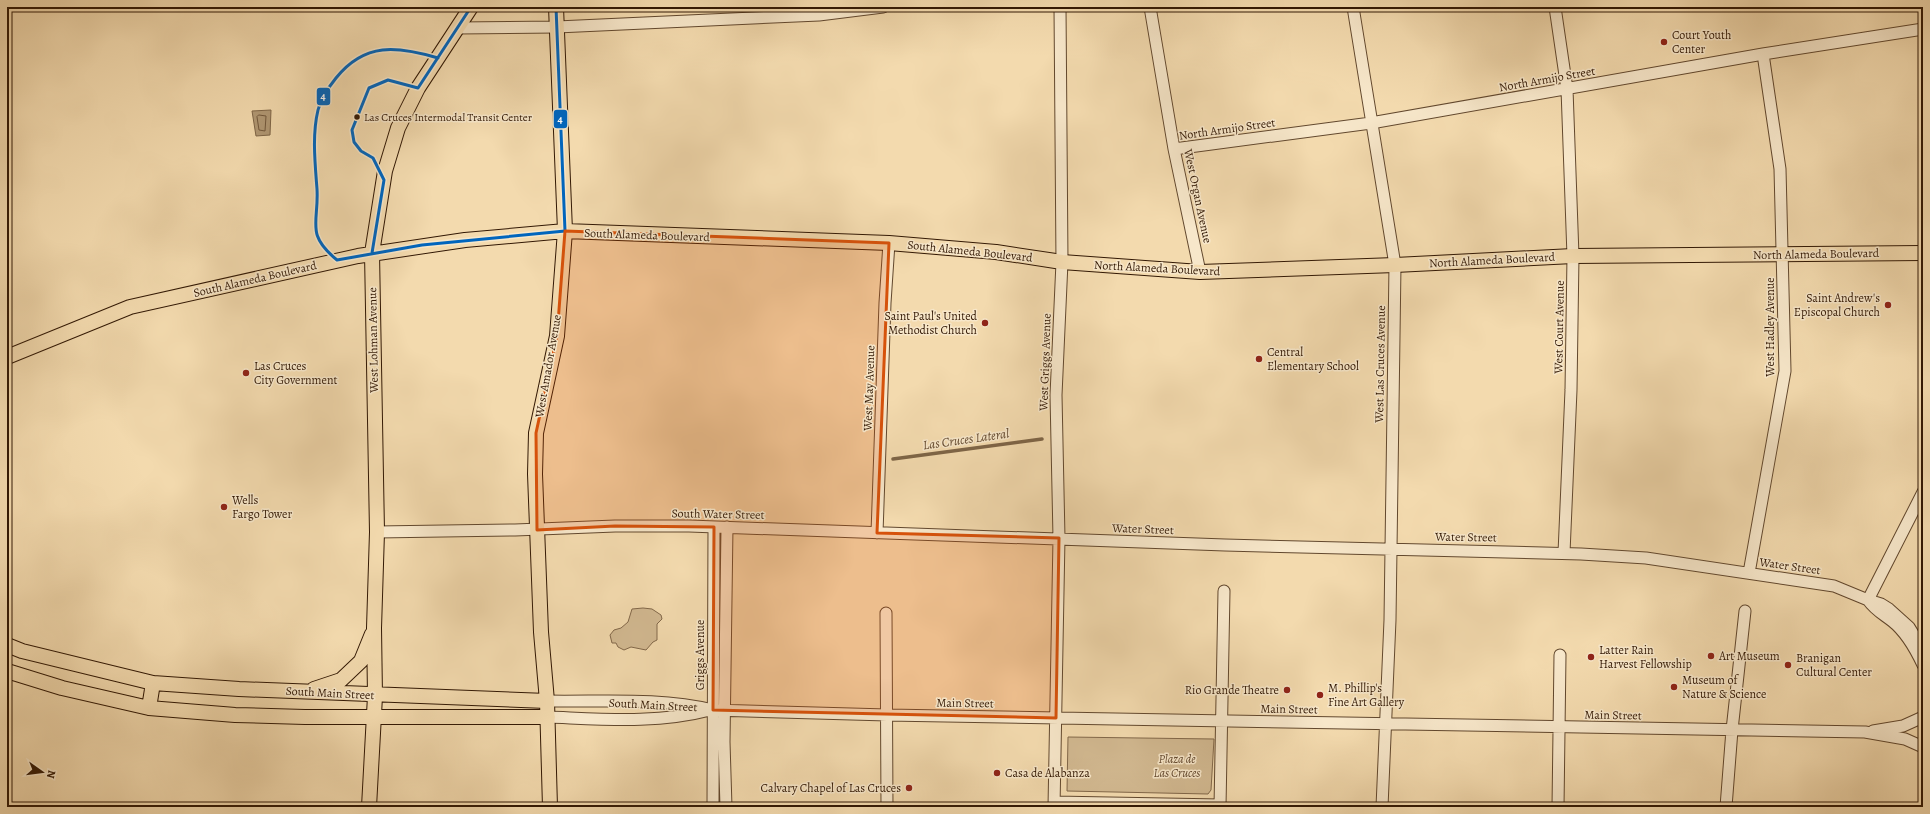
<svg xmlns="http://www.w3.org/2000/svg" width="1930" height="814" font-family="Alegreya,serif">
	<rect width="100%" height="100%" fill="#f3daae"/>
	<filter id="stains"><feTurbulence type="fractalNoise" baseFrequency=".005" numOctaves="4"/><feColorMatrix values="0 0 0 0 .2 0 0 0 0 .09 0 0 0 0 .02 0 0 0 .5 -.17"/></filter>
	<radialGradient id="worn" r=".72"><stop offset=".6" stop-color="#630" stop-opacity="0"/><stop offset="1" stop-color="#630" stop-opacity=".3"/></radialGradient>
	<path fill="#d2b991" stroke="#82684a" d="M643,608L652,609L661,615L662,619L657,624V640L653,642L646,650L631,647L624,650L618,647L616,643H612L610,635L614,630L621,628L628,622L632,609Z
		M1068,737L1214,739L1211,790L1208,794L1067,791Z"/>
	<path fill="#b19874" stroke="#7e6547" d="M271,110L270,135L256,136L252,111Z"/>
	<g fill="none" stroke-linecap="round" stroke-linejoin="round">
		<path stroke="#72583c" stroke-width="1" d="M259,115L266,116L265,131L259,130L257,117Z"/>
		<path stroke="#7e6547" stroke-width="3.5" d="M893,459L1042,439"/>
		<defs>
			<path id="minor" d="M1150,7L1174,149L1200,272
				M1353,7L1395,265L1390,620L1382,807
				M1555,7L1567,89L1573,256L1571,390L1564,553
				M457,28L557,27L819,15L883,7
				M1174,149L1371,123L1763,54L1923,29
				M377,532L515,530L615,526H689L1225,545L1581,554L1646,558L1834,586L1868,600L1881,604L1889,609L1909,627L1923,650
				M877,533L885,303L889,243
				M1749,573L1785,371L1780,169L1763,54
				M1868,600L1923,492
				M1868,600C1875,610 1883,614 1892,621C1906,632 1916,650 1923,665
				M886,613L887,807
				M547,701C602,702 659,697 713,710L887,715L1865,732L1905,739L1923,747
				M548,717C602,719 657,724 710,710
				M1873,731L1903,726L1923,717
				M1055,802L1220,805
				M713,807L714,527
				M726,807L724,742L727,527
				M1054,807L1059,538L1056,395L1062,262L1060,7
				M1220,807L1224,591
				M1558,807L1560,655
				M1726,807L1732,730L1745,611"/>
			<path id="major" d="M7,357L130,307L358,256L465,240L565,231L889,243L996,252L1062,262L1200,272L1395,265L1573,256L1923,253
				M7,645L22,651L153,683L239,689L547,701
				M7,671L62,688L149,708L235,715L305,717H548
				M314,689L341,680L361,661L372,634
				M149,708L153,683
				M369,807L375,696L374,628L377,532L372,253L385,171L398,128L418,88L471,7
				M550,807L547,701L541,632L535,474L536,433L557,336L565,231L556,7"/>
		</defs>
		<use href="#minor" stroke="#62482e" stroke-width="13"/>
		<use href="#major" stroke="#321804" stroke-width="16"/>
		<use href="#minor" stroke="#f7e7ca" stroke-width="11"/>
		<use href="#major" stroke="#f3daae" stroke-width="14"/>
		<defs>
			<path id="bus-1" d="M556,7L565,231
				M438,58C397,46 365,42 336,78C328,88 321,98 318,110C312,135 315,163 317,189C319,223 305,234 337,260L422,245L565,231
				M372,253L384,180L373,158L361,151L354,142L352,130L369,88L388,80L418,88L471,7"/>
		</defs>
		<use href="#bus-1" stroke="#f7e7ca" stroke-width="6"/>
		<use href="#bus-1" stroke="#0065bd" stroke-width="3"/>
	</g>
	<path fill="#d6520b" fill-opacity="0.2" stroke="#d6520b" stroke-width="3" stroke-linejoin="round" d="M565,231L889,243L877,533L1059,538L1056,718L713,710L714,527L615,526L537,530L536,433L557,336Z"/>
	<g fill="#8f2418" stroke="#f7e7ca" stroke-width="1.5">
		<circle cx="1664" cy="42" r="4"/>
		<circle cx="1888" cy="305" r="4"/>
		<circle cx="985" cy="323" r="4"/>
		<circle cx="1259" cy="359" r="4"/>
		<circle cx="246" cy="373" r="4"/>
		<circle cx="224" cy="507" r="4"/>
		<circle cx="1711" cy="656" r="4"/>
		<circle cx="1591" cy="657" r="4"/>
		<circle cx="1788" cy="665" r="4"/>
		<circle cx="1674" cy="687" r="4"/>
		<circle cx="1287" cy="690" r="4"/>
		<circle cx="1320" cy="695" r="4"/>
		<circle cx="997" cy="773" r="4"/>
		<circle cx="909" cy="788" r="4"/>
	</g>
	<circle fill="#321804" stroke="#f7e7ca" stroke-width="1.5" cx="357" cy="117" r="3.5"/>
	<g text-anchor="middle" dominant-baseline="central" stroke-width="3" stroke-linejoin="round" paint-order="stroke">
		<g font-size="11" fill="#321804" stroke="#f7e7ca" text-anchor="start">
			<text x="364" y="117">Las Cruces Intermodal Transit Center</text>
		</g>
		<g font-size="12" fill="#321804" stroke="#f7e7ca" text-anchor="start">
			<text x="1672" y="35">Court Youth<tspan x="1672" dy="14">Center</tspan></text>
			<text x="1880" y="298" text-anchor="end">Saint Andrew's<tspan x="1880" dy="14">Episcopal Church</tspan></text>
			<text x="977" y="316" text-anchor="end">Saint Paul's United<tspan x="977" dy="14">Methodist Church</tspan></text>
			<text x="1267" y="352">Central<tspan x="1267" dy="14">Elementary School</tspan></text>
			<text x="254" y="366">Las Cruces<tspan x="254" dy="14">City Government</tspan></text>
			<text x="232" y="500">Wells<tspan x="232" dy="14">Fargo Tower</tspan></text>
			<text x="1599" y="650">Latter Rain<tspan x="1599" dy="14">Harvest Fellowship</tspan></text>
			<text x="1719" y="656">Art Museum</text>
			<text x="1796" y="658">Branigan<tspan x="1796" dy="14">Cultural Center</tspan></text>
			<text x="1682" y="680">Museum of<tspan x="1682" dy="14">Nature &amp; Science</tspan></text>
			<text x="1328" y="688">M. Phillip's<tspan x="1328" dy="14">Fine Art Gallery</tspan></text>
			<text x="1279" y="690" text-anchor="end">Rio Grande Theatre</text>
			<text x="1005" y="773">Casa de Alabanza</text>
			<text x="901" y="788" text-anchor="end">Calvary Chapel of Las Cruces</text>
		</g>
		<g font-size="12" fill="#321804" stroke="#f7e7ca">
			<text transform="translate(1547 79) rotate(-10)">North Armijo Street</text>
			<text transform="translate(1227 129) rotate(-8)">North Armijo Street</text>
			<text transform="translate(1198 196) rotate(78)">West Organ Avenue</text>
			<text transform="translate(647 235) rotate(2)">South Alameda Boulevard</text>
			<text transform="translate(970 251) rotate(6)">South Alameda Boulevard</text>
			<text transform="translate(1816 254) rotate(-1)">North Alameda Boulevard</text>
			<text transform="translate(1492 260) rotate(-3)">North Alameda Boulevard</text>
			<text transform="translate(1157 268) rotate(3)">North Alameda Boulevard</text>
			<text transform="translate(255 279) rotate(-13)">South Alameda Boulevard</text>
			<text transform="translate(1559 327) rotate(-89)">West Court Avenue</text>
			<text transform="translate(1770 327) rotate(-90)">West Hadley Avenue</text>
			<text transform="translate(373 340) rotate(-91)">West Lohman Avenue</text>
			<text transform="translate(1045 362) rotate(-88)">West Griggs Avenue</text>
			<text transform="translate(1380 364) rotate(-89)">West Las Cruces Avenue</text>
			<text transform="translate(548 366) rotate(-80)">West Amador Avenue</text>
			<text transform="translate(869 388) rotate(-88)">West May Avenue</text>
			<text transform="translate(718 514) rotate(1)">South Water Street</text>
			<text transform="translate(1143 529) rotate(2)">Water Street</text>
			<text transform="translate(1466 537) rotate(1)">Water Street</text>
			<text transform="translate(1790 566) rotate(8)">Water Street</text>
			<text transform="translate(700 655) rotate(-90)">Griggs Avenue</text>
			<text transform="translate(330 693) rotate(3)">South Main Street</text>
			<text transform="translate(965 703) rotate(1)">Main Street</text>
			<text transform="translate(653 705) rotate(3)">South Main Street</text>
			<text transform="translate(1289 709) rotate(1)">Main Street</text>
			<text transform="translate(1613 715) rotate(1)">Main Street</text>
		</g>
		<g font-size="12" font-style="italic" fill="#62482e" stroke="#f7e7ca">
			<text x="1177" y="759">Plaza de<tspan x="1177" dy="14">Las Cruces</tspan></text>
		</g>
		<g font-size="13" font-style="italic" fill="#654b31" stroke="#f7e7ca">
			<text transform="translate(966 439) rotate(-8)">Las Cruces Lateral</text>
		</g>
	</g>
	<g stroke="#f7e7ca" stroke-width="1.5">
		<rect x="316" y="87" width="15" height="19" rx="4" fill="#0065bd"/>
		<rect x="553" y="109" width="15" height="20" rx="4" fill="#0065bd"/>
	</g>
	<g font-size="11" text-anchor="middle" font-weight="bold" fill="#fff">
		<text x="323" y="100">4</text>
		<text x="560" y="123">4</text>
	</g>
	<rect width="1930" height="814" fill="none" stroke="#f3daae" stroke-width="24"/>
	<rect x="8" y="8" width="1914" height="798" fill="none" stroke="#321804" stroke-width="2"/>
	<rect x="12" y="12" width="1906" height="790" fill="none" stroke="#321804"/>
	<g transform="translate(42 772) rotate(104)" stroke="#f7e7ca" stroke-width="3" paint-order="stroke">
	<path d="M0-3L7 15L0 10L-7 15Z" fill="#321804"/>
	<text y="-6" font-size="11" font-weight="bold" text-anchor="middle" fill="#321804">N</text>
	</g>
	<rect width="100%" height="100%" filter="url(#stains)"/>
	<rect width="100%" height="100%" fill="url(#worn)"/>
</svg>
